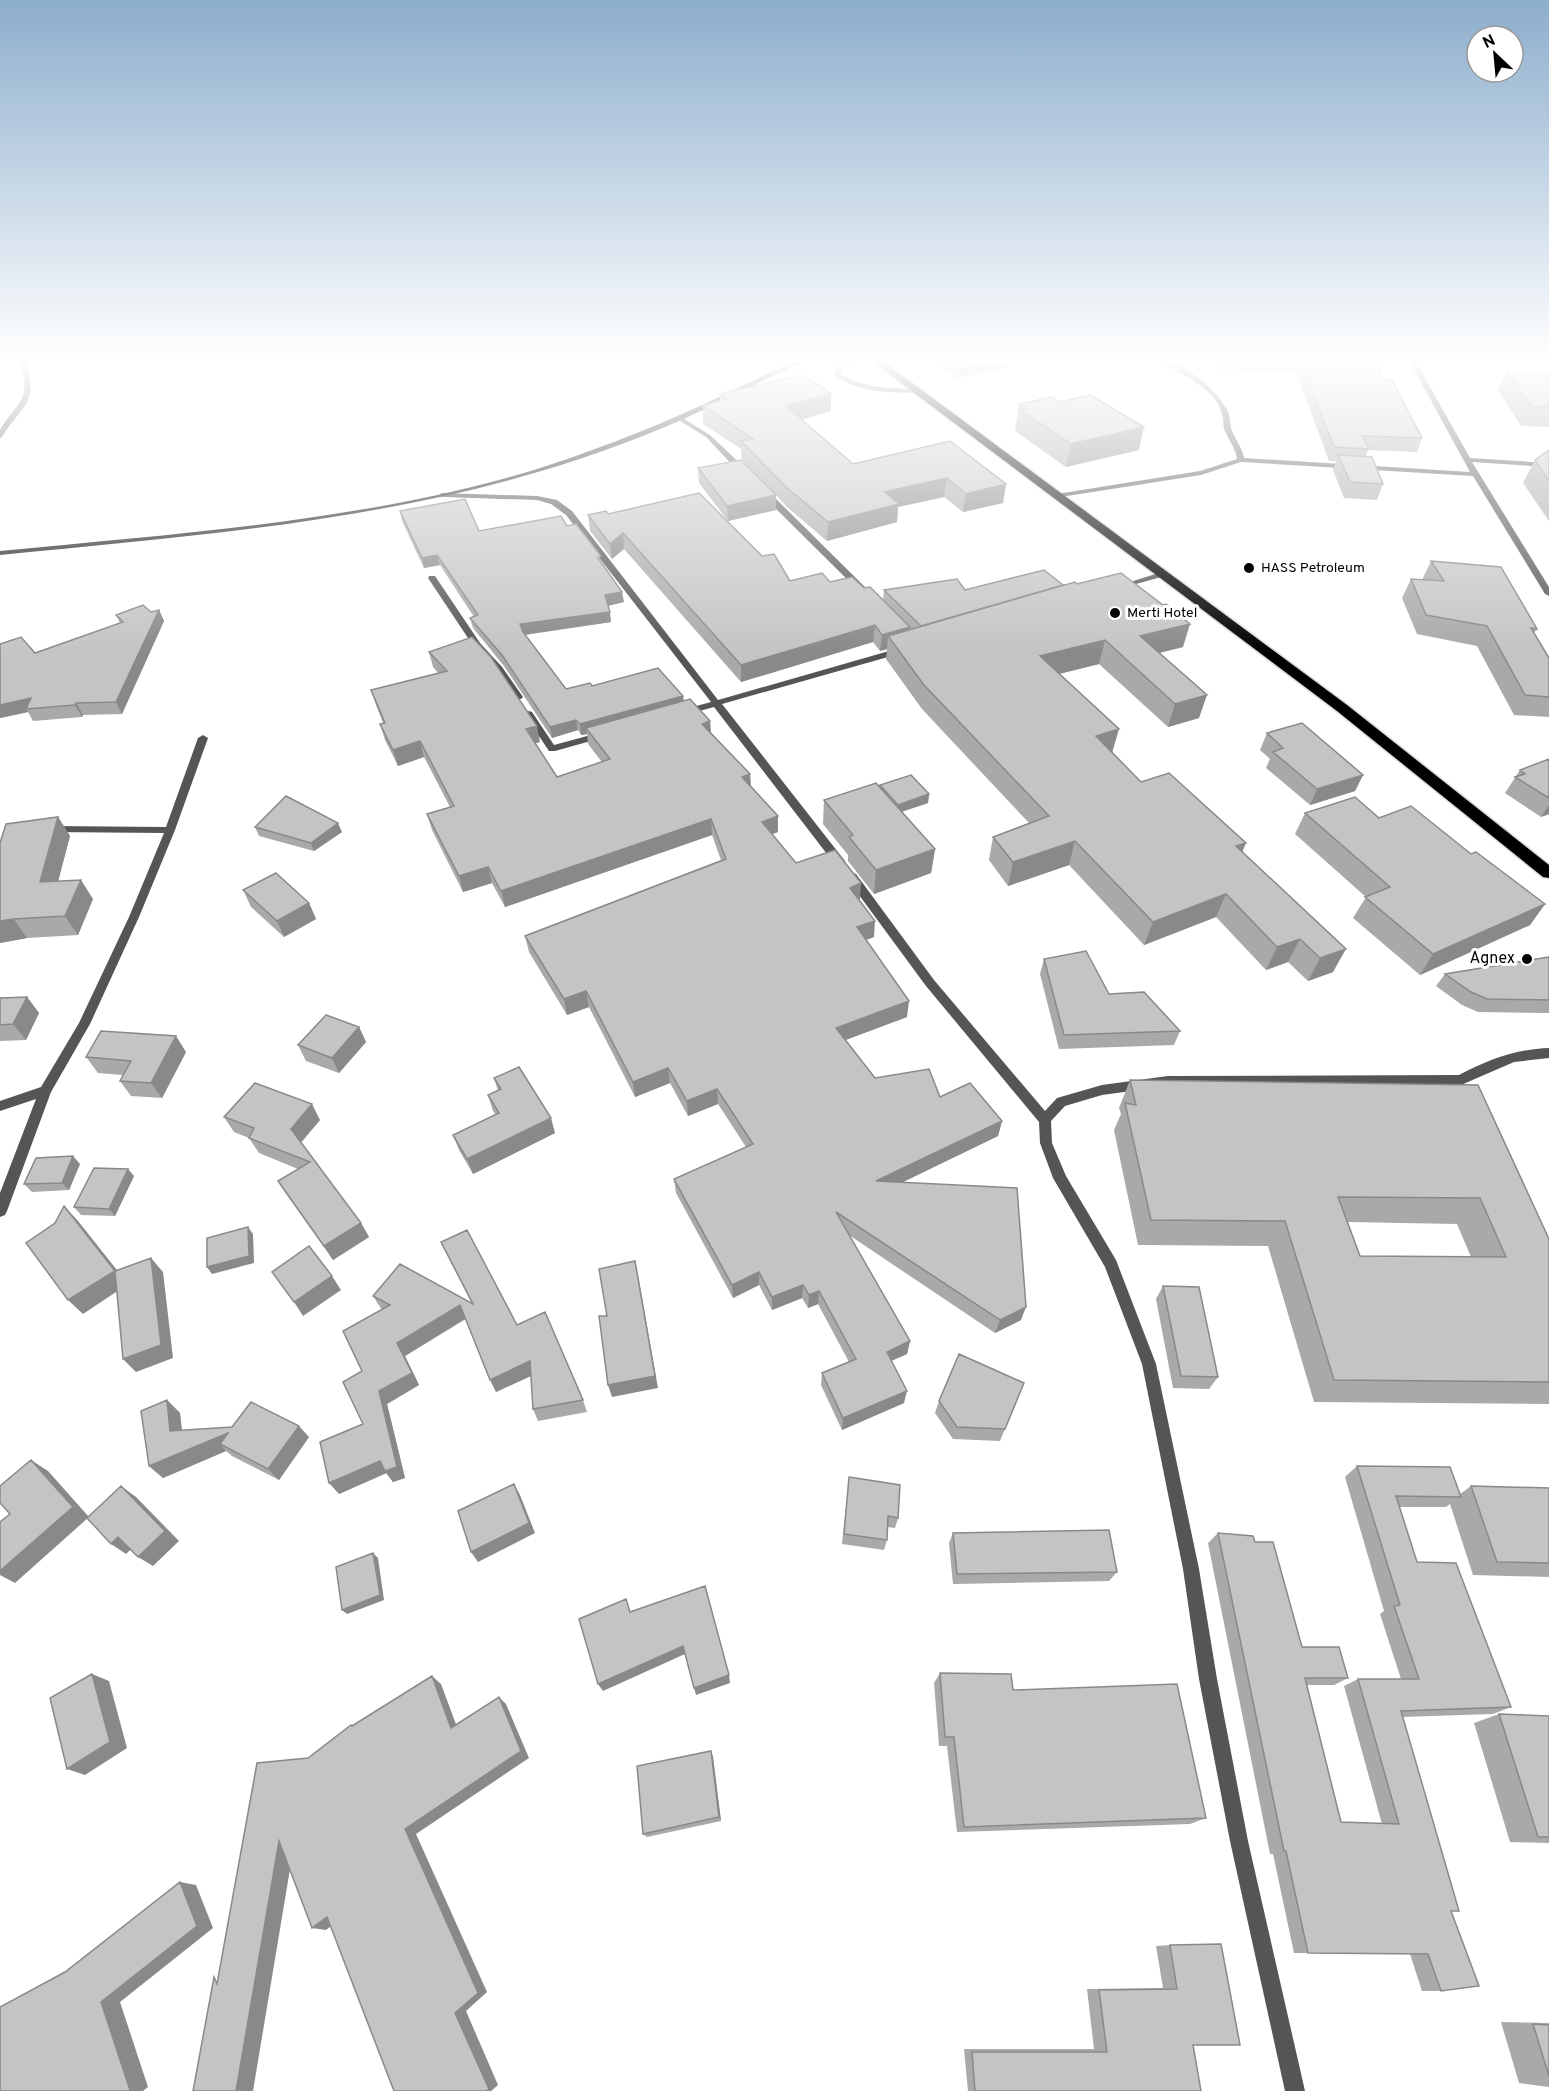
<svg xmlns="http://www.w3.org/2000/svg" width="1549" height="2091" font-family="Overpass,sans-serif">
	<rect width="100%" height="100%" fill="#fff"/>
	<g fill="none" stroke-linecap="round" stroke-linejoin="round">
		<defs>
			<path id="highway" d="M873,362H884L1347,705L1549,865V878L1543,877L1337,711Z"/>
		</defs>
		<use href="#highway" stroke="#dbdbdb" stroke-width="3"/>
		<path fill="#555" fill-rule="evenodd" d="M845,362H853L843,367L840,373C863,388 888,388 915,389L918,391L915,393C887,392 855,393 833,373L839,365Z"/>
		<path fill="#555" fill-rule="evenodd" d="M20,362H26C39,405 22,404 2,437L0,438V430L3,425C23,397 30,398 20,362Z
			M1162,362C1183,361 1219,392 1227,410C1231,417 1229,425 1233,433C1237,442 1242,448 1244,458L1470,472L1410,362H1416L1470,458L1549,463V467L1472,462L1549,587V596L1545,594L1473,476L1241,462L1201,475L1054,498L1053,496L1057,494L1200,471L1237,459C1236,447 1227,439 1224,428C1223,424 1224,419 1222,414C1215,386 1182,377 1162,362Z
			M677,417H681L710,435L748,471V475H742L706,437L677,419Z
			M762,491H768L865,587V591H859L762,495Z
			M441,493L537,496L557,500L572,511L718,700L896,649H902V653L722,704L845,861L846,864L845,867H837L714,707L685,715L682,714V710L711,702L566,515L551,504L537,500L444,497L440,495Z
			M1162,572H1165V576L1118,589L1114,587Z
			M429,576H435L480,643L502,667L523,697L521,699H515L496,671L474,647L428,578Z
			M529,711L532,712L554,745L602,732L607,735L605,737L555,751H549L524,714Z
			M203,735L208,738L175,830L139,917L90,1024L51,1092L7,1211L5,1215L0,1217V1193L36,1099L0,1111V1101L41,1087L79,1023L129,917L164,833L49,832L44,829L49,826L166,827L198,738Z
			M852,873L856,874L934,980L1045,1111L1057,1098L1102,1085L1168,1076L1459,1075C1488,1060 1516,1049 1549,1048V1058L1514,1062L1461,1085L1168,1086L1102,1095L1065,1106L1051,1121L1052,1143L1066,1176L1116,1260L1156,1364L1199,1569L1217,1679L1248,1841L1305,2091H1285L1230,1841L1199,1679L1183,1569L1142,1364L1105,1267L1053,1178L1040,1143L1039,1122L926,986L848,880L847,877L848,874Z"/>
		<path fill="#222" fill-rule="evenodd" d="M793,362H801C792,369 779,372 769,378C747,388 725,399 703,410C479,515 242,531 0,555V551C179,533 361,522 534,470C587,453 640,433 691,410C725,395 759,377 793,362Z"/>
		<use href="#highway" fill="#000" fill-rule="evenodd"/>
	</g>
	<path fill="#a9a9a9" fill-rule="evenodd" d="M932,362H1009L1008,367L957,378Z
		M1215,362H1376L1383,379L1422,438L1417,452L1368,450L1366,456L1383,484L1377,500L1344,498L1333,470L1336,461H1329L1296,372L1217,369Z
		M1507,372L1549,373V427L1521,426L1498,390Z
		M831,393V411L801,420L853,464L1006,484L1003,503L963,512L944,497L898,507L897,522L827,541L787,507L776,495V510L728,521L699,483L698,468L762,481L742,460L741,449L703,424V406L720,401V394Z
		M1019,404L1139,450L1066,467L1015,431Z
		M1549,450V521L1523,483L1535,460Z
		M400,511L479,531L567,526L602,564L624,602L608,606L611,622L525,635L566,689L592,686L683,696L684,701L710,721L711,733L750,774L751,786L778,816V832L772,834L796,863L860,899L859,900L874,937L866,940L907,1017L845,1040L875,1078L940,1097L1002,1121L998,1136L901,1183L1021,1320L995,1333L849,1235L910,1341L907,1354L891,1361L904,1403L842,1430L821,1385L822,1373L849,1362L818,1304L808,1308L802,1298L772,1310L759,1285L733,1298L676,1193L674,1179L746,1147L718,1104L688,1116L670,1083L635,1097L589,1007L567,1015L529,952L525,936L721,860L712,835L505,907L492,883L463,892L432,830L427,814L450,807L424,757L398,766L385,740L380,724L383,723L376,705L371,690L438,673L433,667L429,652L540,742L535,743L557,777L602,762L588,744L587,734L581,735L578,730L552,738L504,666L473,628L470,618L474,617L440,565L424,568L402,521Z
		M608,514L762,556L790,581L830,582L864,588L883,600L884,590H965L1077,584L1183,647L1159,653L1199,718L1168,727L1099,664L1058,674L1112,753L1141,782L1242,851L1333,972L1308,981L1288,962L1266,970L1216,917L1144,945L1069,865L1008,886L989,860L993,837L1029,823L922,709L886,659L887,649L880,651L873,642L741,682L624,549L612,559L590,531L588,515Z
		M1431,561L1537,629L1534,633L1549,658V717L1514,715L1477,646L1417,634L1402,598L1411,579L1422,580Z
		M159,610L164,621L122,714L83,715L82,717L33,721L28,712L0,718L35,653L120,623L116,615L151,612Z
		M1267,733L1363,775L1355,791L1310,805L1266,768L1270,759L1260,750Z
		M1549,759V814L1541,817L1505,793L1520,770Z
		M880,785L929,794L928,803L902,812L935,849L931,873L874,894L848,861V855L823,824L824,800L880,787Z
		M1305,813L1379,818L1471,854L1545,904L1530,925L1420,975L1353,918L1366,897L1295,834Z
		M58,817L70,836L58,881L93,899L78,935L27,938L0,943V843Z
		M255,827L342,832L314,851L259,836Z
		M243,890L309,903L316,919L284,937L251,907Z
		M1549,957V1013L1478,1012L1462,1005L1436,986L1445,974Z
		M1044,959L1180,1031L1174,1045L1059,1049L1040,974Z
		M27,997L39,1013L26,1040L0,1041V998Z
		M359,1027L366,1042L339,1073L306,1061L298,1045Z
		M186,1052L162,1098L131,1096L120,1081L123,1075L98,1073L86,1057Z
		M494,1078L555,1133L473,1174L459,1150L453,1135L496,1115L493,1111L488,1095L498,1091Z
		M1130,1080L1478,1085L1549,1239V1404L1314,1402L1268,1246L1138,1245L1114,1130L1121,1114L1119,1108ZM1348,1222L1457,1224L1471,1257L1360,1256Z
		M224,1117L320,1120L301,1143L361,1223L369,1237L333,1260L287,1195L278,1181L298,1169L259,1153L249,1138L234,1132Z
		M80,1164L69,1190L32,1192L24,1184Z
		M134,1176L115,1216L81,1215L74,1207Z
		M441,1242L517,1325L583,1400L587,1412L538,1421L533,1409L531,1376L496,1392L466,1319L405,1356L419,1385L387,1404L405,1478L393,1482L387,1473L339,1494L363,1424L362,1371L382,1310L373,1296L472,1304Z
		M1163,1286L1218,1377L1209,1389L1173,1388L1156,1299Z
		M1024,1383L1000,1441L953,1439L935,1413L939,1401Z
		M167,1400L180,1413L182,1430L309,1437L279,1480L232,1456L226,1451L163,1478L149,1466Z
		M1357,1466L1460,1494L1471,1486L1549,1488V1577L1473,1575L1450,1504L1446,1507H1399L1417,1562L1511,1707L1493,1714L1402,1717L1459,1911H1451L1441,1991H1422L1410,1954L1294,1953L1273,1854H1270L1208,1543L1218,1533L1255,1542L1302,1647L1348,1678L1334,1685H1307L1341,1822L1382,1824L1344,1686L1358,1679H1401L1380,1614L1384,1611L1345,1477Z
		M849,1477L898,1518L895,1528L888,1527L887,1540L884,1550L842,1544Z
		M953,1533L1117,1572L1109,1581L953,1584L949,1543Z
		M940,1673L1013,1690L1206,1818L1190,1824L957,1832L947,1746H939L934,1683Z
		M1499,1714L1549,1716V1843L1510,1842L1474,1723Z
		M711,1751L713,1757L721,1821L647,1837L643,1834Z
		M1170,1945L1193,2045L1201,2091H968L964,2049H1094L1087,1989L1163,1988L1156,1946Z
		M1501,2022L1549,2023V2087L1519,2083Z"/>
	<path fill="#898989" d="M990,362H1009L1008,367L957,378L958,369Z
		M831,393V411L786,424V406Z
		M1144,427L1139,450L1066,467L1071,444Z
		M947,478L944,497L898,507L897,522L827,541L828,522L885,492Z
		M1006,484L1003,503L963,512L966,494Z
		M776,495V510L728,521L727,506Z
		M623,533L624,549L612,559L610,544Z
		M437,555L440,565L424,568L422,558Z
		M622,592L624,602L607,606L605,595Z
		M159,610L164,621L122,714L116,702Z
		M610,612L611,622L522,635L520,624Z
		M1190,624L1183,647L1134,659L1140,636Z
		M875,625L873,642L741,682V665Z
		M910,627L909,643L888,636L887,649L880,651L882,635Z
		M1105,640L1099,664L1035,680L1040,656Z
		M1207,695L1199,718L1168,727L1175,704Z
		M683,696L684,707L586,728L587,734L581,735L580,724Z
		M31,698L26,709L28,712L0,718V705Z
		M76,703L83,715L82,717L75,705Z
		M576,720L578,730L552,738L550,727Z
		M710,721L711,737L702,724Z
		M537,726L540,742L529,745L526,729Z
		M1119,729L1112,753L1096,736Z
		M420,741L424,757L398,766L393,750Z
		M750,774L751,790L742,777Z
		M1363,775L1355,791L1310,805L1317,789Z
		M929,794L928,803L897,813L898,805Z
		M1549,805V814L1541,817Z
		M778,816V832L762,838V822Z
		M58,817L70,836L53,901L40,882Z
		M711,819L712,835L505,907L501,891Z
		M338,823L342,832L314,851L311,843Z
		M1075,841L1069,865L1008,886L1013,862Z
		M1246,843L1236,867V846Z
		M935,849L931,873L874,894L876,870Z
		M488,867L492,883L463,892L459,876Z
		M81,880L93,899L78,935L65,916Z
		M861,883L860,899L848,903L850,888Z
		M1226,894L1216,917L1144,945L1153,922Z
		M309,903L316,919L284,937L277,921Z
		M1545,904L1530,925L1420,975L1433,954Z
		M14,919L27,938L0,943V921Z
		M875,921L874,937L856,943L857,927Z
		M1300,939L1288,962L1266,970L1277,947Z
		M1346,949L1333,972L1308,981L1320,958Z
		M586,991L589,1007L567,1015L564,999Z
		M27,997L39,1013L26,1040L13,1024Z
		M909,1001L907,1017L835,1044L836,1028Z
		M359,1027L366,1042L339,1073L332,1058Z
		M176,1036L186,1052L162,1098L151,1083Z
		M668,1068L670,1083L635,1097L633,1082Z
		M717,1089L718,1104L688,1116L687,1101Z
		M312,1104L320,1120L299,1144L291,1129Z
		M551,1118L555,1133L473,1174L467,1159Z
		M1002,1121L998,1136L874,1196L876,1181Z
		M73,1156L80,1164L69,1190L62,1183Z
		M128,1169L134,1176L115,1216L109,1209Z
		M64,1206L78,1221L128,1284L83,1314L68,1300Z
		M361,1223L369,1237L333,1260L324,1246Z
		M248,1227L253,1234L254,1263L212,1274L207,1267Z
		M151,1258L163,1272L173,1358L136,1372L123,1359Z
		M759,1272V1285L733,1298L732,1285Z
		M638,1275L658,1388L612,1397L608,1385Z
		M332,1276L341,1290L303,1316L294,1302Z
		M803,1285L802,1298L772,1310V1297Z
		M819,1291L818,1304L808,1308L809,1295Z
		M460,1305L466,1318L405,1356L419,1385L387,1404L405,1478L393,1482L386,1473L339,1494L329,1483L380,1461L379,1391L397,1343Z
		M1026,1307L1021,1320L995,1333L1000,1320Z
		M910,1341L907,1354L884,1364L887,1352Z
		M530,1361L535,1374L496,1392L490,1380Z
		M907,1391L904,1403L842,1430L843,1418Z
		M167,1400L180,1413L183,1443L170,1431Z
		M299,1426L309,1437L279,1480L268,1469Z
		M228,1433L220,1444L226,1451L163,1478L149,1466Z
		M31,1460L48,1471L89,1517L15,1583L0,1575V1571Z
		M514,1484L520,1495L535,1533L478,1562L471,1552Z
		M121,1486L136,1497L179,1541L153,1566L138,1557Z
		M118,1537L133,1547L126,1554L111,1544Z
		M373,1553L378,1558L384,1600L347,1614L342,1610Z
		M683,1646L685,1654L603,1691L598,1684Z
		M92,1674L109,1681L127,1748L85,1775L67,1769Z
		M729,1675L730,1683L696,1695L694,1688Z
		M432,1676L441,1684L460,1735L451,1728Z
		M499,1697L506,1704L529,1758L416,1834L487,1992L466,2011L498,2085L491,2091H486L455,2013L405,1829Z
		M711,1751L713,1757L721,1821L719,1817Z
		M279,1841L294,1845L253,2091H236Z
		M180,1882L196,1885L213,1928L120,2002L148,2087L143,2091H128L101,2002Z
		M327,1917L341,1918L326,1930L312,1928Z"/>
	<path fill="#c4c4c4" stroke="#898989" stroke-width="1.5" fill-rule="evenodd" d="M947,362H990L958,369Z
		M1301,362H1376L1383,379L1392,380L1422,438L1363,436L1369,449L1334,447Z
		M1507,372L1549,373V407L1531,406Z
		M802,375L831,393L786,406L853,464L950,441L1006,484L966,494L947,478L885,492L899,504L828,522L787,488L741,441L753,439L703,406L726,399L720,394Z
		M1090,395L1144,427L1071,444L1019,409L1025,408L1019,404L1052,397L1059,402Z
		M1549,450V481L1535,460Z
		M1338,455L1372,457L1383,484L1350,482Z
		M741,460L776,495L727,506L698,468Z
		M699,493L762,556L774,554L790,581L822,573L830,582L852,577L864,588L870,587L910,627L882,635L875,625L741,665L623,533L610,544L588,515L606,511L608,514Z
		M465,499L479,531L561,516L567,526L576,524L601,556L598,558L622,592L605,595L610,612L520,624L523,632L566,689L590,683L592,686L658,668L683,696L580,724L576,720L550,727L502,655L470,618L478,615L437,555L422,558L400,511Z
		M1431,561L1501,567L1537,629L1531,628L1549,658V697L1525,695L1487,626L1426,615L1411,579L1444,581Z
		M1044,570L1063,585L921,626L884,590L957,579L965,590Z
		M1121,573L1163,605L1166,604L1190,624L1140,636L1207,695L1175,704L1105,640L1040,656L1119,729L1096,736L1141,782L1169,773L1246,843L1236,846L1346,949L1320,958L1300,939L1277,947L1226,894L1153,922L1075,841L1013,862L993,837L1049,816L924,685L888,636L1075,582L1077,584Z
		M143,605L151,612L159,610L116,702L76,703L75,705L26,709L31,698L0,705V644L21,637L35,653L123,622L116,615Z
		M472,637L491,657L537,726L526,729L557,777L610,759L586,728L690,699L710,721L702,724L750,774L742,777L778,816L762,822L796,863L835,850L861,883L850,888L875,921L857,927L909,1001L836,1028L875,1078L929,1069L940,1097L970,1083L1002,1121L876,1181L1017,1188L1026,1307L1000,1320L836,1212L910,1341L887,1352L907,1391L843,1418L822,1373L856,1359L819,1291L809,1295L803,1285L772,1297L759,1272L732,1285L674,1179L753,1144L717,1089L687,1101L668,1068L633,1082L586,991L564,999L525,936L726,859L711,819L501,891L488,867L459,876L427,814L454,806L420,741L393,750L380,724L385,723L371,690L447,671L429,652Z
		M1302,723L1363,775L1317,789L1273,752L1283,748L1267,733Z
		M1549,759V798L1515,777L1525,774L1520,770Z
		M911,775L929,794L898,805L880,785Z
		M876,783L935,849L876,870L849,837L853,835L824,800Z
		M286,796L338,823L311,843L255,827Z
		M1355,797L1379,818L1411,806L1471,854L1476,852L1545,904L1433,954L1365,897L1390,887L1305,813Z
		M58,817L40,882L81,880L65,916L14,919L0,921V843L6,824Z
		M276,873L309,903L277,921L243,890Z
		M1086,951L1109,994L1144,992L1180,1031L1064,1035L1044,959Z
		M1549,957V1000L1487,999L1471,992L1445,974Z
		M27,997L13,1024L0,1025V998Z
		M326,1015L359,1027L332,1058L298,1045Z
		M101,1031L176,1036L151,1083L120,1081L131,1061L86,1057Z
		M519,1067L551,1118L467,1159L453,1135L499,1113L488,1095L501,1089L494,1078Z
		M1130,1080L1478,1085L1549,1239V1382L1334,1380L1285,1221L1151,1220L1125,1103L1136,1105ZM1338,1197L1480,1198L1506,1257L1360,1256Z
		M255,1083L312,1104L291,1129L361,1223L324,1246L278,1181L310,1162L249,1138L254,1128L224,1117Z
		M73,1156L62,1183L24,1184L36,1158Z
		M94,1168L128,1169L109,1209L74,1207Z
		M64,1206L115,1271L68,1300L26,1243L55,1223Z
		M248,1227L249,1256L207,1267V1238Z
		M467,1230L517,1325L545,1312L583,1400L533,1409L530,1361L490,1380L460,1305L397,1343L412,1373L379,1391L397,1467L385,1471L380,1461L329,1483L320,1442L363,1424L343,1382L362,1371L343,1331L390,1305L373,1296L400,1264L473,1304L441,1242Z
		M309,1246L332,1276L294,1302L272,1272Z
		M151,1258L161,1345L123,1359L115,1271Z
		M635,1261L655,1376L608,1385L599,1316H607L599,1269Z
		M1163,1286L1199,1287L1218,1377L1181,1376Z
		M959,1354L1024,1383L1005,1429L957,1427L939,1401Z
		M167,1400L170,1431L232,1427L251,1402L299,1426L268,1469L220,1444L228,1433L149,1466L141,1411Z
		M31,1460L73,1507L0,1571V1522L10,1514L0,1503V1486Z
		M1357,1466L1450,1467L1461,1497L1396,1496L1417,1562L1456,1563L1511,1707L1401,1711L1459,1911H1451L1479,1986L1441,1991L1428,1954L1308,1953L1286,1851H1284L1218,1533L1253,1536L1255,1542H1273L1302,1647H1339L1348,1678H1305L1341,1822L1399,1824L1358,1679H1419L1394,1606L1400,1605Z
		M849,1477L900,1485L898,1518L888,1516L887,1540L844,1534Z
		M514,1484L529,1523L471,1552L458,1511Z
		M121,1486L165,1531L138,1557L118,1537L111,1544L87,1518Z
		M1471,1486L1549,1488V1563L1497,1562Z
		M1109,1530L1117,1572L957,1574L953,1533Z
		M373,1553L380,1595L342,1610L336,1567Z
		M705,1586L729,1675L694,1688L683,1646L598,1684L579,1619L626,1599L630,1612Z
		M940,1673L1011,1674L1013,1690L1177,1684L1206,1818L964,1827L954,1737H945Z
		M92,1674L110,1742L67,1769L50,1698Z
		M432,1676L451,1728L499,1697L521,1751L405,1829L478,1993L455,2013L489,2089L486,2091H394L327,1917L312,1928L279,1841L236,2091H193L214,1977L217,1984L257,1763L308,1758L351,1725L352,1726Z
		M1499,1714L1549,1716V1837H1538Z
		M711,1751L719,1817L643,1834L637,1766Z
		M180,1882L197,1926L101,2002L130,2090L128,2091H0V2007L65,1972Z
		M1221,1944L1240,2045H1193L1201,2091H975L972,2052H1107L1099,1990L1177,1989L1170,1945Z
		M1533,2024L1549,2025V2076Z"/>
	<linearGradient id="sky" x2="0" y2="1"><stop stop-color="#8cadcc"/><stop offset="0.55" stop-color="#fff"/><stop offset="1" stop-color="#fff" stop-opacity="0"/></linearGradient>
	<rect width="1549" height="654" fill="url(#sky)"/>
	<g fill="#000" stroke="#fff" stroke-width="2">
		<circle cx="1249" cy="568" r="6"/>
		<circle cx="1115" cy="613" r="6"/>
		<circle cx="1527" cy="959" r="6"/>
	</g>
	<g text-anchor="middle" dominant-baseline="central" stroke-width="6" stroke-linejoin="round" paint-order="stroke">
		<g font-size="14" fill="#000" stroke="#fff" text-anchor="start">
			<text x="1261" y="568">HASS Petroleum</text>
			<text x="1127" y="613">Merti Hotel</text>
		</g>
		<g font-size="16" fill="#000" stroke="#fff" text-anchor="end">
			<text x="1515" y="959">Agnex</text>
		</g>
	</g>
	<g transform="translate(1495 54) rotate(334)"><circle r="28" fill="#ffffff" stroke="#999999" stroke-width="1.5"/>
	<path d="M0-4.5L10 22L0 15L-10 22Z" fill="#000000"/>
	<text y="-9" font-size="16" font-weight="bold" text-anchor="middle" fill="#000000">N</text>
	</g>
</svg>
